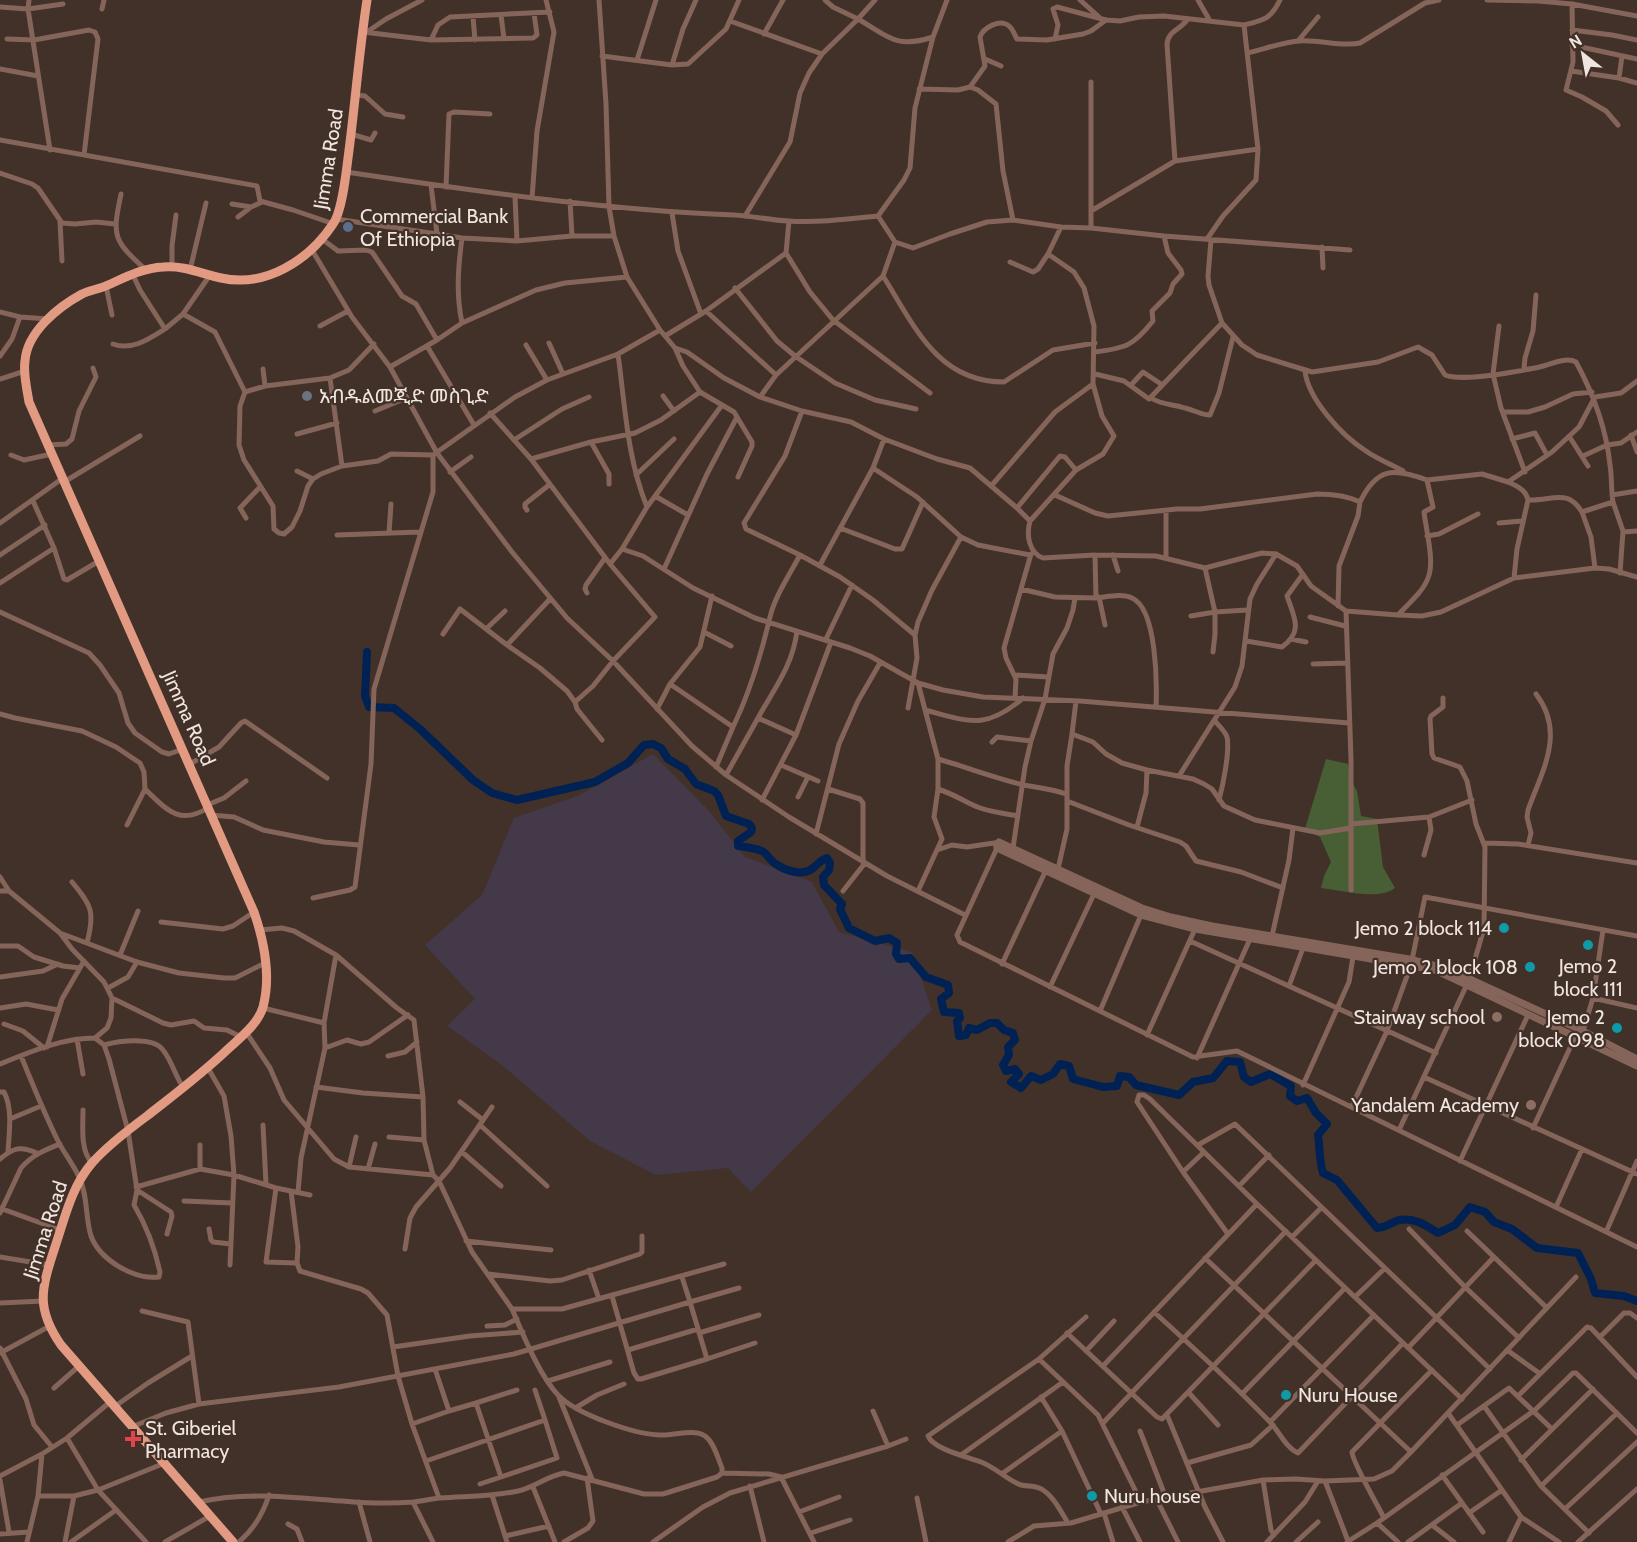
<svg xmlns="http://www.w3.org/2000/svg" width="1637" height="1542" font-family="Cabin,'Noto Sans Ethiopic',sans-serif">
	<rect width="100%" height="100%" fill="#423128"/>
	<path fill="#433949" d="M653,754L709,811L745,857L812,882L839,932L912,952L932,1010L751,1192L728,1168L656,1175L590,1141L503,1066L447,1026L475,999L425,945L482,895L514,818L580,795Z"/>
	<path fill="#485f35" d="M1326,759L1348,764L1350,779L1357,791L1361,816L1377,819L1383,867L1395,888C1378,901 1341,890 1321,888L1324,876L1331,862L1320,837L1305,829Z"/>
	<g fill="none" stroke-linecap="round" stroke-linejoin="round">
		<path stroke="#002153" stroke-width="8" d="M367,652L365,696L369,707L394,708L420,729L473,780L492,793L517,800L595,782L628,763L644,745L653,744L661,748L668,759L685,769L696,784L714,791L718,795L726,816L749,824L752,828L751,832L738,841V846C747,847 754,848 762,851C768,854 770,861 776,864C784,870 799,875 808,871C816,868 818,861 827,858L830,863L829,870L823,877L824,885L842,904L840,909L849,928L875,941L889,938L897,943L896,954L899,959L910,958L926,977L948,985L949,993L941,999L944,1012L959,1013L960,1018L957,1021L959,1036L966,1035L969,1028L977,1030L990,1023H997L1004,1030L1013,1033L1015,1040L1008,1047L1009,1055L1003,1065L1006,1071L1015,1069L1019,1074L1011,1082L1021,1088L1031,1076L1041,1080L1053,1074L1060,1064L1069,1066L1073,1079L1103,1087L1117,1086L1120,1076L1129,1077L1136,1085L1179,1095L1193,1082L1213,1078L1227,1061L1240,1062L1244,1077L1251,1082L1270,1074L1291,1086L1290,1096L1297,1101L1307,1098L1316,1113L1327,1124L1318,1135C1320,1148 1319,1160 1323,1173L1337,1180L1377,1228C1387,1227 1394,1221 1400,1220C1414,1217 1427,1226 1438,1233L1455,1225L1470,1207L1485,1212L1494,1222L1512,1229L1537,1248L1578,1253L1591,1279L1595,1293L1624,1296L1637,1301"/>
		<path stroke="#85655a" stroke-width="5" d="M29,0L28,9L63,4
			M599,0L606,104L609,207L614,236L627,277L660,330L675,348L683,366L700,392L734,412L752,442V446L738,477
			M875,0L858,19C889,37 896,49 933,37
			M1080,0L1099,17
			M1198,0L1210,21
			M1487,0L1538,1L1572,4L1637,16
			M1572,4L1573,62L1566,90L1582,97L1606,111L1618,125
			M0,7L28,9L50,150
			M102,9L104,0
			M501,15L504,39
			M473,17L475,40
			M730,21L822,54
			M1244,25C1264,20 1271,19 1280,0
			M1572,30L1612,35L1637,40
			M363,32L431,40L533,38L537,35L534,13
			M367,32L386,19L422,0
			M764,34L783,0
			M7,39L34,40L89,30L95,32L98,39L84,155
			M1055,39L1058,25L1053,9L1057,7L1106,20L1120,21L1139,17L1164,16L1244,25L1258,149L1175,161L1091,211
			M431,40L438,25L450,17L550,12
			M1298,41L1318,17
			M1572,45L1637,59
			M1247,53C1264,49 1281,43 1298,41C1319,39 1340,47 1360,43L1425,3L1439,0
			M602,56L672,65L688,64L726,29L739,0
			M985,59L1001,66
			M637,60L656,0
			M672,65L683,29L696,0
			M0,69L38,76
			M1571,71L1619,78L1622,56
			M1619,78L1637,83
			M1091,82V228
			M970,87L985,66L980,37C983,28 1000,18 1009,26C1013,29 1015,36 1017,39L1047,40L1083,34L1091,31L1106,20
			M919,89L958,90L970,87L978,90L996,104L1003,171L1013,220
			M356,95L365,96L385,114L403,117
			M351,134L371,140L375,133
			M0,140L257,186L260,201L293,210L334,224
			M1175,161L1167,44C1168,31 1180,30 1187,20
			M346,172C475,191 604,210 734,215C752,216 770,220 788,221C818,223 849,219 878,216L904,180L910,168L915,108L933,37L947,0
			M0,173L32,184L38,188L62,223L75,224L96,222L115,224
			M446,187L449,114L454,112L490,114
			M121,194C112,237 113,240 146,270
			M515,197L517,241
			M532,198L537,131L554,32L546,0
			M570,201L572,236
			M232,204L251,207
			M672,213L678,251L701,314
			M745,216L790,142L800,93L809,73L822,54L858,19L833,7L825,0
			M238,217L251,207L262,202
			M336,219L437,234L431,185
			M60,221L62,261
			M789,221L786,253L810,292L833,320L930,393
			M437,234L462,238L517,241L572,236H614
			M462,238C458,268 456,294 462,323
			M322,239L338,251L366,250L372,252L402,296L416,304L437,340
			M1207,239L1223,216L1256,180L1258,149
			M1211,240L1208,276L1209,285L1222,323L1242,345L1257,355L1312,372L1378,362L1418,347L1432,355L1445,375C1463,382 1514,372 1535,368C1548,366 1565,356 1576,362C1594,395 1606,427 1610,465C1612,477 1611,490 1613,502L1582,512C1567,488 1553,501 1528,500
			M895,242L913,248L950,234L987,222L1013,220L1061,227L1091,228L1164,236L1350,250
			M1322,247L1323,268
			M312,250L352,317L390,367L437,453L512,552L567,618L613,661L692,746L726,775L789,817L887,876L965,915
			M1010,262L1033,272L1038,269L1048,254
			M172,267V246L176,215
			M190,270L206,203
			M132,273L140,290L165,329L183,314L210,275
			M883,276C914,325 937,382 1004,382L1053,350L1095,343
			M106,286L112,315
			M735,288L777,341L795,356L835,383L875,400L916,409
			M706,311L776,375
			M0,312L20,317L48,319
			M183,314L215,332L245,392
			M320,326L348,311
			M1499,326L1493,374L1501,408L1525,472
			M665,336L706,311L786,253
			M549,343L563,374
			M113,344C132,351 149,339 165,329
			M526,345L547,380
			M427,346L474,425
			M675,348L687,352L724,378L760,397L802,411L851,422L884,439L937,459L970,468L1017,508L1030,521C1026,535 1029,553 1043,558L1095,555L1156,556L1205,568L1262,553L1276,554L1297,566L1311,586L1346,611L1351,760V890
			M1095,352C1126,348 1133,346 1153,321L1152,311L1170,293L1173,284L1182,274L1181,270L1168,253L1164,236
			M618,354C625,405 627,458 647,507
			M0,356L12,339L20,317
			M390,367L437,340L462,323L536,290L565,283L627,277
			M263,369L265,386
			M1524,369L1525,358L1533,331L1536,295
			M1305,371C1308,399 1342,436 1366,451C1377,459 1391,464 1403,471
			M1095,374L1124,381L1149,399L1222,323
			M330,378L349,370L374,344
			M0,379L25,371
			M1131,385L1143,372L1161,384
			M663,396L674,411
			M760,397L776,375L883,276L895,242L878,216
			M1595,397L1621,393L1637,381
			M1151,398C1162,405 1173,404 1185,408C1194,410 1201,415 1210,415L1219,393L1233,337
			M375,411L406,398
			M1503,412H1528L1545,407L1573,394L1592,392
			M490,413L531,459L610,564L655,617L613,661L593,686L575,702
			M297,434L337,423
			M1631,435L1637,452
			M1569,436L1588,466
			M1512,439L1535,433L1547,455
			M514,440L562,409L589,397
			M591,442L609,474V484
			M48,445L66,444L72,439L79,411L96,377L93,368
			M11,455L24,460L52,454
			M1583,456L1607,445L1621,443L1637,432
			M531,459L591,442L635,433L661,420L700,392
			M342,466L330,378L265,386L245,392L240,406L239,445L244,460L273,506L274,529L279,533L284,534L292,527L300,511L308,486L313,479L321,474L342,466L378,461L391,454L433,455L515,397L547,380L618,354L660,330
			M873,468L917,497L961,537L978,545L1030,555
			M297,471L313,479
			M450,472L471,457
			M636,475L674,439
			M1427,480L1482,474L1508,482L1552,452L1579,427L1595,397
			M64,482L140,436
			M1508,482C1517,486 1526,490 1528,500L1517,549L1514,578
			M992,485L1055,412L1093,384
			M1055,495L1095,513L1108,516L1177,509H1200L1317,494C1332,494 1346,495 1360,502L1358,516L1339,566L1338,606
			M1612,495L1637,491
			M655,496L688,515
			M33,501L54,548L64,579L67,580L99,561
			M1613,502L1623,531L1620,573
			M1017,508L1060,456L1065,457L1076,470
			M527,510L525,507V504L549,485
			M1582,512L1591,537L1595,568
			M246,518L240,508L260,487
			M1030,521L1076,470L1103,454L1114,436L1102,416L1093,384L1094,326L1084,288L1074,272L1048,254L1061,227
			M0,523L63,478
			M1499,523L1522,521
			M840,528L895,549H902L923,502
			M1623,532L1637,531
			M389,533L391,504
			M337,535L420,532
			M1427,536L1439,534L1478,514
			M622,549L643,556L693,588L755,618L850,648L870,656L918,683L943,690L983,697L1080,701L1349,723
			M0,555L45,525
			M800,555L840,577L873,600L915,635
			M1113,555L1118,571
			M1166,558V511
			M610,564L622,549L647,507L722,405
			M820,565L873,468L884,439
			M1205,568L1215,612L1247,610
			M664,569L707,474L737,417
			M0,583L54,548
			M1021,589L1055,597L1096,598L1095,555
			M587,593L585,589L586,585L605,558
			M1099,597L1105,625
			M1096,598C1107,597 1122,593 1132,598C1157,609 1157,684 1156,707
			M1346,611L1398,615C1408,604 1423,592 1428,578C1435,562 1426,530 1424,512L1433,507L1427,480C1393,468 1377,467 1360,502
			M0,612L89,653L100,665L119,693L128,723L135,733L162,752L169,754L183,749
			M1398,615L1422,616L1441,612L1514,578L1595,568L1609,569L1637,577
			M1191,616L1215,612V634L1213,652
			M1310,617L1345,626
			M486,629L505,611
			M704,632L731,646
			M443,634L460,609L507,645L550,599
			M826,639L852,585
			M1291,639L1306,642
			M1246,641L1282,647C1304,631 1294,617 1287,596L1303,574
			M507,645L540,668L567,691L575,702L577,709L602,740
			M1313,664L1348,663
			M1015,675L1048,677
			M918,683L938,759C966,767 992,777 1020,784C1036,788 1049,788 1066,794
			M670,684L733,727L716,767
			M1015,698L1016,679L1006,658L1004,648L1031,554
			M1076,701L1072,734L1093,742L1106,754L1122,763L1147,770L1193,779L1204,784L1212,789L1224,806L1255,820L1320,833L1351,828
			M908,708L917,658L915,635L918,622L932,590L961,537
			M657,709L670,684L700,647L712,596
			M925,710C968,721 985,731 1023,698
			M0,714L15,718L82,731L116,747L140,763L144,772L145,789C166,809 179,826 208,808
			M758,718C774,689 793,665 797,631
			M1215,721C1219,726 1225,731 1227,737C1230,751 1223,785 1219,800
			M733,727C750,692 761,655 770,617C775,596 790,574 800,555L746,529L744,523L785,456L802,411
			M992,742L997,737L1031,741
			M938,759V789C951,793 962,800 975,806C988,812 1004,813 1018,816
			M190,764L219,747L241,723L245,721L327,778
			M781,765L818,781
			M726,775L758,718L796,735
			M1179,776L1235,687L1242,666L1250,599L1257,584L1276,554
			M828,789L860,799L863,803V862
			M798,797L808,777
			M762,800L796,735L831,642
			M1067,801L1129,825L1180,842L1186,846L1196,861L1241,872L1283,888
			M207,805L224,798L246,781
			M211,815L234,817L263,830L324,842L359,845
			M1351,824L1429,817L1472,800
			M127,825L145,789
			M1137,827L1146,793L1147,770
			M816,834L839,744L858,701L880,663
			M999,842L994,843L997,848L957,935L960,942L1193,1057L1237,1051L1637,1247
			M1484,843L1518,844L1637,863
			M1528,845L1531,833L1527,817L1528,810C1542,771 1566,733 1536,694
			M1013,848L1025,767L1031,741L1045,699L1053,654L1067,628L1073,610L1075,598
			M937,850L952,845L967,847L994,843
			M1424,855L1431,830L1429,817
			M1058,869L1067,829V766L1072,734
			M0,877L9,891L60,933L72,949L104,982L112,998L111,1018L107,1028L95,1038
			M72,882C92,906 95,912 87,943
			M0,891H9
			M843,891L865,863
			M918,891L942,839L934,817L938,789
			M313,898L350,890L355,887L371,764L374,689L433,492V455
			M161,922L223,929L233,926L254,912
			M260,930L282,928L294,931L336,955L397,1008L414,1020L423,1097L424,1140L433,1175L439,1181L472,1252L512,1309H562L724,1264
			M60,933L137,962L179,973L224,978H235L265,963
			M1272,936L1289,860L1293,828
			M1190,941L1436,1053
			M0,946H18L34,957L63,966L80,968
			M120,955L138,911
			M1412,960L1425,897L1637,936
			M1002,964L1045,872
			M0,977L43,971L58,964
			M1289,986L1303,948
			M1050,987L1094,894
			M108,988L128,977L137,962
			M112,998L163,1023L171,1025L194,1021L204,1028L227,1030L241,1037
			M1593,998L1637,1008
			M0,1008L26,1004L58,1010
			M263,1008L324,1023
			M1100,1011L1141,915
			M4,1024L23,1031L44,1048
			M1583,1031L1593,998L1603,930
			M246,1032L270,1068L284,1100L334,1159L349,1167L433,1175
			M1147,1035L1195,929
			M77,1039L83,1074
			M104,1045C118,1041 153,1036 163,1050C172,1061 175,1076 183,1087
			M47,1047L62,999L84,961
			M325,1048L347,1040L361,1044L369,1042L408,1015
			M388,1056L405,1052L417,1042
			M1197,1058L1250,939
			M0,1064C30,1052 62,1038 95,1038L104,1045L109,1059L128,1131L137,1190L134,1205C146,1225 155,1249 160,1272L159,1277C134,1280 100,1260 91,1236C85,1217 88,1195 79,1177C73,1164 64,1153 58,1141C44,1113 33,1085 21,1056
			M208,1068L224,1096L231,1136L234,1175L230,1265
			M1424,1077L1637,1174
			M1303,1085L1349,982L1353,957
			M316,1087L363,1093L423,1097
			M0,1092H4C13,1109 9,1133 8,1152
			M460,1102L483,1120
			M1352,1106L1387,1031L1411,965
			M83,1110C83,1127 80,1150 92,1163
			M10,1119L41,1106
			M263,1125L266,1184
			M480,1125L547,1186
			M1533,1128L1575,1037
			M1399,1130L1469,980L1484,928L1485,847L1476,824L1467,781L1460,767L1434,758L1432,754L1430,719L1431,716L1443,707V698
			M389,1137L424,1140
			M1198,1145L1235,1124L1490,1369
			M462,1152L501,1186
			M0,1159C14,1147 21,1146 37,1153
			M1460,1161L1528,1015
			M349,1167L356,1137
			M200,1169V1145
			M368,1169L375,1144
			M1183,1172L1204,1152
			M1239,1186L1269,1155
			M136,1187L200,1169L234,1175L276,1188L310,1195
			M276,1188L266,1262L297,1263
			M137,1190L171,1212L172,1216L167,1234
			M291,1191L298,1247L297,1263L300,1271L361,1289L368,1293L387,1315L398,1376L412,1424L439,1498
			M298,1192L301,1158L325,1048L324,1023L336,955
			M184,1201L232,1203
			M1556,1207L1582,1149
			M0,1208L60,1230
			M0,1213L21,1168C32,1155 45,1150 60,1144
			M209,1229L211,1240L213,1242L231,1244
			M1409,1229L1465,1287L1519,1338
			M1467,1231L1547,1308
			M1606,1232L1637,1161
			M1228,1234L1183,1172L1137,1102L1139,1095H1144L1150,1099L1257,1204L1462,1399
			M1292,1237L1321,1208
			M466,1241L551,1250
			M405,1249L410,1218L416,1207L450,1168L492,1107
			M0,1257L49,1265
			M1205,1258L1411,1452
			M589,1270L599,1299
			M488,1274L550,1281L562,1280L640,1254L642,1252V1236
			M682,1277L690,1302L739,1288
			M612,1296L634,1373L638,1379H641L707,1359
			M1355,1297L1385,1268
			M0,1303L43,1301
			M512,1309C523,1334 539,1375 558,1395C576,1414 633,1434 660,1435C674,1436 693,1428 705,1436C714,1442 718,1459 722,1468V1473
			M142,1311L188,1322L199,1404
			M1154,1312C1194,1348 1233,1384 1270,1422C1279,1431 1286,1448 1298,1453L1403,1343
			M487,1326L505,1325L517,1319
			M699,1333L759,1315
			M1067,1333L1157,1417L1162,1419L1316,1260
			M1600,1337L1624,1313H1630L1637,1318
			M393,1347L470,1336L523,1332
			M0,1348L26,1399L34,1425L52,1447
			M1408,1348L1494,1257
			M628,1350L698,1329
			M1507,1350L1539,1373
			M1086,1351L1114,1321
			M0,1353L48,1327
			M1039,1359L1098,1415L1141,1502
			M1103,1366L1257,1204
			M548,1381L610,1362
			M54,1388L79,1366
			M1189,1393L1218,1425
			M1242,1394L1345,1288
			M1519,1395L1587,1327L1591,1328L1637,1377
			M559,1397L592,1479
			M1041,1397L1062,1431L1101,1514
			M476,1403L517,1390
			M1484,1406L1541,1486L1589,1533
			M114,1407L148,1383L192,1356
			M577,1407L597,1395L624,1384
			M449,1411L476,1403L501,1477L480,1484
			M873,1411L888,1446
			M1448,1413L1521,1517L1559,1542
			M1167,1415L1205,1507L1223,1542
			M1270,1422L1374,1315
			M1103,1423L1286,1231
			M412,1424L449,1411L435,1369
			M1457,1425L1509,1388L1552,1429
			M134,1426L166,1413L199,1404L339,1387L514,1354L690,1302L707,1359L755,1343
			M1140,1431L1166,1498
			M67,1438L98,1490L146,1542
			M961,1455L1063,1382
			M1521,1460L1593,1389
			M426,1461L545,1420L535,1390
			M1187,1463L1251,1445L1273,1425
			M1003,1473L1062,1431
			M1442,1475L1483,1532
			M0,1476L42,1454L67,1438L110,1402
			M501,1477L557,1458L545,1420
			M0,1480L9,1532
			M1263,1480L1271,1530L1274,1535
			M1325,1481L1348,1541
			M750,1486L764,1542
			M1541,1486L1617,1413
			M533,1487L555,1542
			M492,1495L507,1542
			M38,1496H74L98,1490L165,1463
			M917,1498L926,1542
			M1157,1500L1178,1542
			M199,1502C270,1486 341,1508 413,1502C422,1501 431,1499 440,1498C466,1496 492,1497 518,1491C535,1487 547,1476 564,1473L644,1494H663L717,1477L722,1473L769,1474L781,1477L814,1542
			M359,1502L370,1542
			M413,1502L433,1542
			M1122,1507L1140,1542
			M1565,1509L1637,1442
			M799,1512L839,1497
			M1104,1513L1113,1542
			M1469,1513L1502,1490
			M1384,1518C1378,1506 1352,1461 1352,1452L1432,1370
			M1068,1523C1061,1512 1054,1497 1043,1490C1036,1485 1029,1487 1021,1485C1010,1482 995,1467 981,1462C968,1457 933,1449 928,1436L1039,1359L1086,1317
			M1377,1523L1398,1542
			M288,1524L297,1529L302,1542
			M1432,1525L1454,1542
			M811,1533L850,1520
			M0,1534L29,1532
			M505,1536L549,1526
			M27,1542L38,1496L42,1454
			M65,1542L74,1496
			M71,1542L116,1510
			M165,1542L210,1516
			M239,1542C254,1529 263,1514 269,1495
			M564,1542L588,1528L593,1521L587,1478
			M653,1542L703,1507L730,1493L888,1446L906,1439
			M1008,1542L1034,1526L1071,1523L1141,1502L1263,1480L1296,1479L1325,1481L1374,1479L1392,1471L1411,1452L1576,1277
			M1267,1542L1305,1502L1318,1481
			M1296,1542L1318,1522
			M1347,1542L1377,1523L1535,1410L1573,1373H1576L1637,1433
			M1408,1542L1462,1503
			M1509,1542L1521,1517
			M1578,1542L1637,1489"/>
		<path stroke="#85655a" stroke-width="7" d="M999,842L1142,908L1171,917L1212,926L1409,959L1448,969L1583,1031L1637,1059
			M997,848L1141,915L1195,929L1435,970L1637,1066"/>
		<path stroke="#e29a82" stroke-width="9" d="M233,1542L61,1345C36,1309 41,1290 54,1250C64,1221 71,1187 92,1163C108,1145 128,1130 147,1116C175,1094 203,1073 228,1049C241,1037 258,1024 263,1007C271,977 264,941 254,912L29,402C27,389 23,374 25,361C27,332 58,307 82,294C90,290 100,289 108,285C126,277 143,268 163,267C184,265 202,274 221,278C266,288 309,260 333,224C342,212 346,174 348,158C355,106 359,52 367,0"/>
	</g>
	<circle fill="#5c6f8a" stroke="#423128" stroke-width="2" cx="348" cy="227" r="6"/>
	<circle fill="#6b7280" stroke="#423128" stroke-width="2" cx="307" cy="396" r="6"/>
	<g fill="#0f9aa8" stroke="#423128" stroke-width="2">
		<circle cx="1504" cy="928" r="6"/>
		<circle cx="1588" cy="945" r="6"/>
		<circle cx="1530" cy="967" r="6"/>
		<circle cx="1617" cy="1028" r="6"/>
		<circle cx="1286" cy="1395" r="6"/>
		<circle cx="1092" cy="1496" r="6"/>
	</g>
	<g fill="#8d6e63" stroke="#423128" stroke-width="2">
		<circle cx="1497" cy="1017" r="6"/>
		<circle cx="1531" cy="1105" r="6"/>
	</g>
	<path fill="#e0444e" stroke="#423128" stroke-width="2" d="M130 1430h6v6h6v6h-6v6h-6v-6h-6v-6h6z"/>
	<g text-anchor="middle" dominant-baseline="central" stroke-width="4.5" stroke-linejoin="round" paint-order="stroke">
		<g font-size="20" fill="#f0e5df" stroke="#423128">
			<text transform="translate(328 159) rotate(-81)">Jimma Road</text>
			<text transform="translate(189 718) rotate(66)">Jimma Road</text>
			<text transform="translate(45 1230) rotate(-72)">Jimma Road</text>
		</g>
		<g font-size="20" fill="#f0e5df" stroke="#423128" text-anchor="start">
			<text x="360" y="216">Commercial Bank<tspan x="360" dy="23">Of Ethiopia</tspan></text>
			<text x="319" y="396">አብዱልመጂድ መስጊድ</text>
			<text x="1492" y="928" text-anchor="end">Jemo 2 block 114</text>
			<text x="1588" y="966" text-anchor="middle">Jemo 2<tspan x="1588" dy="23">block 111</tspan></text>
			<text x="1518" y="967" text-anchor="end">Jemo 2 block 108</text>
			<text x="1485" y="1017" text-anchor="end">Stairway school</text>
			<text x="1605" y="1017" text-anchor="end">Jemo 2<tspan x="1605" dy="23">block 098</tspan></text>
			<text x="1519" y="1105" text-anchor="end">Yandalem Academy</text>
			<text x="1298" y="1395">Nuru House</text>
			<text x="145" y="1428">St. Giberiel<tspan x="145" dy="23">Pharmacy</tspan></text>
			<text x="1104" y="1496">Nuru house</text>
		</g>
	</g>
	<g transform="translate(1583 54) rotate(329)" stroke="#423128" stroke-width="4.5" paint-order="stroke">
	<path d="M0-4.5L10 22L0 15L-10 22Z" fill="#f0e5df"/>
	<text y="-9" font-size="16" font-weight="bold" text-anchor="middle" fill="#f0e5df">N</text>
	</g>
</svg>
